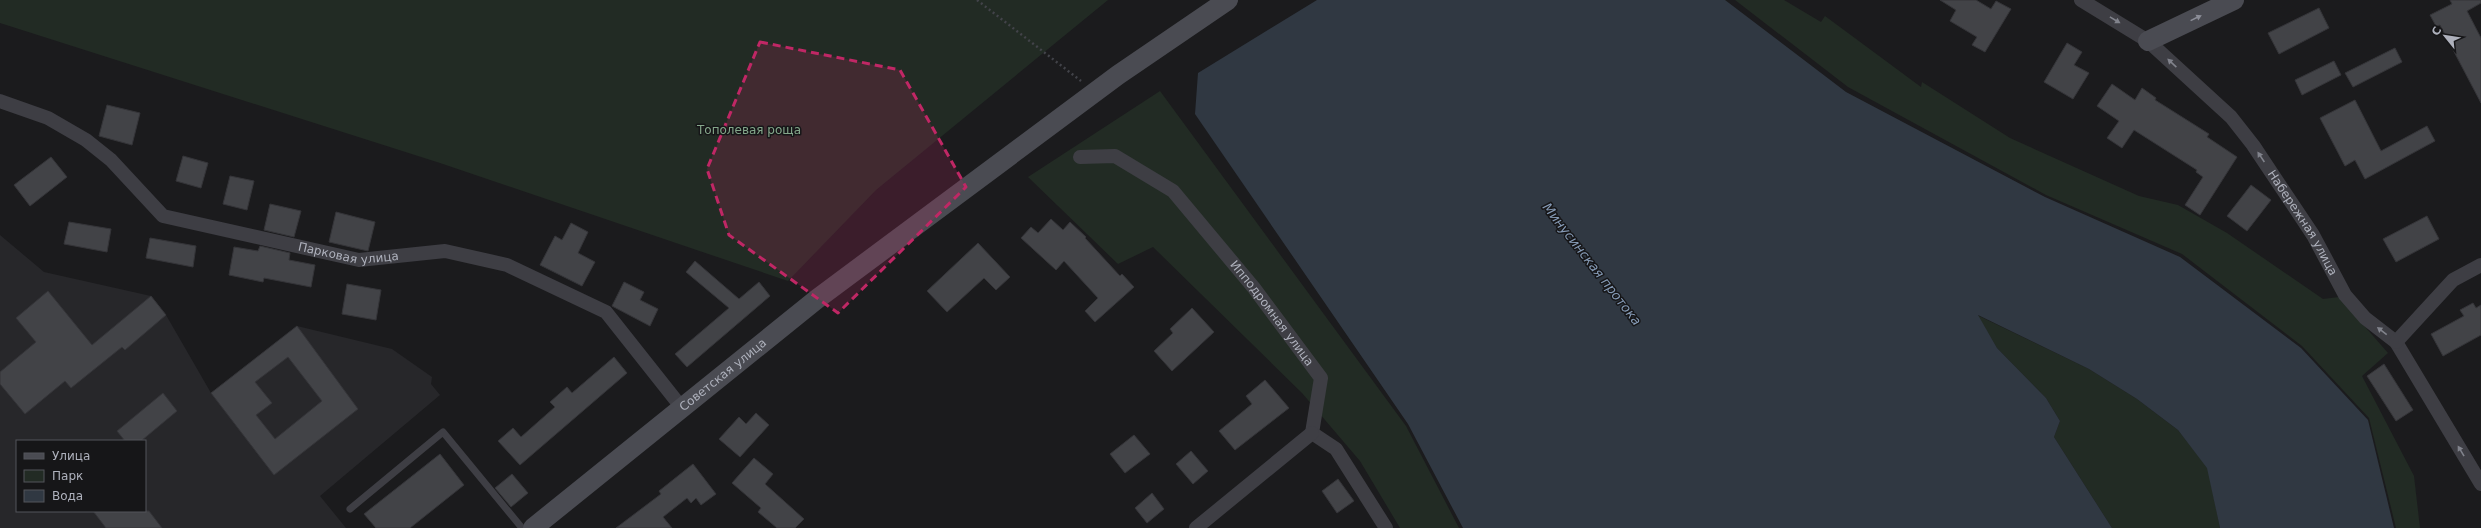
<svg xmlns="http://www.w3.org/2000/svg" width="2481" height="528" font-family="'DejaVu Sans',sans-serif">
	<rect width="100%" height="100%" fill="#1b1b1d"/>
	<path fill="#27272a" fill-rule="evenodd" d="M0,235L44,272L151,296L166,315L211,393L297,326L392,349L432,377L431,384L440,395L320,496L346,528H0ZM17,441H145V511H17Z"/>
	<path fill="#222b24" d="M0,0H1108L876,190L788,281L440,163L0,23Z
		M1735,0H1784L1821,22L1825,16L1921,87L1922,82L2010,138L2139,196L2178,205L2227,233L2323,299L2339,297L2388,353L2362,376L2414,476L2420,528H2396L2369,418L2302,346L2182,254L2046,195L1848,87Z
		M1160,91L1406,426L1459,528H1400L1360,461L1302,393L1153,247L1118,264L1028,177Z
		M1977,315L2089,369L2137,399L2178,430L2208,468L2220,528H2112L2054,437L2060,421L2046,398L1997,348Z"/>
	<path fill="#303842" d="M1317,0H1725L1846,92L2045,197L2180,257L2301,348L2368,420L2394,528H2220L2207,468L2178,430L2137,399L2089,369L1978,315L1997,348L2046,398L2060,421L2054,437L2112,528H1463L1408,424L1195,114L1198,73Z"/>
	<path fill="#424347" stroke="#353539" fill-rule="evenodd" d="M1940,0H1976L1991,9L1996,1L2011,9L1985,52L1972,45L1977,37L1950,21L1956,10Z
		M2450,0H2481V3L2467,11L2481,38V103L2440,25L2436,26L2430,15L2452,4Z
		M2319,8L2329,28L2279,54L2268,33Z
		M2067,43L2082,52L2074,65L2089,73L2073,99L2044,82Z
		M2395,48L2402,62L2353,87L2345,73Z
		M2334,61L2341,75L2302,95L2295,80Z
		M2112,84L2135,100L2142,88L2156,98L2155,100L2209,134L2207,137L2237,157L2200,215L2185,205L2203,177L2196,172L2197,170L2134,130L2122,148L2107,138L2119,121L2097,106Z
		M2355,100L2381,151L2427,126L2435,141L2365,179L2355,160L2345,166L2320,118Z
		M107,105L140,113L132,145L99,136Z
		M183,156L208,163L201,188L176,181Z
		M51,157L67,177L30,206L14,185Z
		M230,176L254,181L247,210L223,204Z
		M2251,185L2271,200L2247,231L2227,216Z
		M270,204L301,211L294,237L264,230Z
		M336,212L375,222L368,251L329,242Z
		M2427,216L2439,239L2396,262L2383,239Z
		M1051,219L1063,230L1070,222L1086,237L1085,238L1120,276L1122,274L1134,287L1095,322L1085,311L1098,298L1064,261L1056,270L1021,238L1031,227L1038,233Z
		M69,222L111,229L107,252L64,244Z
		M571,223L588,232L578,253L595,262L582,286L540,265L555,236L562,240Z
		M150,238L196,246L193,267L146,258Z
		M978,243L1010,277L996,290L984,278L947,312L927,291Z
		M260,246L290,253L289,260L315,265L311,287L264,278L263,282L229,275L234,247L258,251Z
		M695,261L739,299L759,282L770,296L687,367L675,354L729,308L686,272Z
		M624,282L644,292L640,300L658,309L650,326L612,306Z
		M347,284L381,290L376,320L342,314Z
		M48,291L92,345L151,296L166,315L125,350L122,347L71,388L65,381L25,414L0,384V372L36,342L16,318Z
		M2473,303L2476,308L2481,305V335L2443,356L2431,334L2464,316L2460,310Z
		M1192,308L1214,332L1172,371L1154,351L1173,333L1170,329Z
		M297,326L358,409L274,475L211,393ZM288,357L322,401L275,439L256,415L272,403L255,382Z
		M614,357L627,373L520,465L498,441L513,428L521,437L555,407L550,402L567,387L572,393Z
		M2384,364L2413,410L2396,421L2367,376Z
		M1265,380L1289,408L1235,450L1219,431L1252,404L1246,396Z
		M163,393L177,411L141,441H125L117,431Z
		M756,413L769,425L740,457L719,439L739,417L746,424Z
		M1134,435L1150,454L1125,473L1110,454Z
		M1191,451L1208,471L1193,484L1176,464Z
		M440,454L464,485L410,528H376L364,514Z
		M754,458L773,474L765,484L804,519L795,528H777L758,512L761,508L732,483Z
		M693,464L716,494L701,505L696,498L691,503L687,498L663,517L672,528H616L661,494L659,491Z
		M512,474L528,493L511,507L495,488Z
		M1338,479L1354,501L1337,513L1322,491Z
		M1152,493L1164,509L1147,523L1135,508Z
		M93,511H149L162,528H106Z"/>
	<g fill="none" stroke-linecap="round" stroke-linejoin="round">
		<path stroke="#424349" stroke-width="2.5" stroke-dasharray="2 3" stroke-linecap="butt" d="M977,0L1081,81"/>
		<path stroke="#3e3e44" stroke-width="7" d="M350,509L443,432L522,528"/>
		<g stroke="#3e3e44" stroke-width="14">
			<path id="s1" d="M2081,0L2148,41L2231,117L2253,145L2313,235L2345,295L2365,318L2396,342L2481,484"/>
			<path id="s2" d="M0,101L48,118L86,140L111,160L163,216L359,260L445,251L507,265L606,312L682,408"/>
			<path id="s3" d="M1080,157L1115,156L1173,191L1254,288L1321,378L1312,433L1336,449L1386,528"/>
			<path d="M2396,342L2453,280L2481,265"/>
			<path d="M1196,528L1312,433"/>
		</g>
		<g stroke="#4a4b52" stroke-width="20">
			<path d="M2148,41L2234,0"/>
			<path id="s4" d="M533,528L817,299L1118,75L1228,0"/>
		</g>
	</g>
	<defs><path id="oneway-solid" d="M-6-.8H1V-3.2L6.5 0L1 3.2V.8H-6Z"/></defs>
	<use fill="#8b8d97" href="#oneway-solid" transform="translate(2196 18) rotate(-26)"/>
	<g fill="#81838c">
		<use href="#oneway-solid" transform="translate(2115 20) rotate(31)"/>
		<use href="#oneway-solid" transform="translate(2172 63) rotate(-137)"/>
		<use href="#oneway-solid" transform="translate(2261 157) rotate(-124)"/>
		<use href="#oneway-solid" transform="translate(2382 331) rotate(-142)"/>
		<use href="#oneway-solid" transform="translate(2461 451) rotate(-121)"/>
	</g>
	<path fill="#c02765" fill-opacity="0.2" stroke="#c02765" stroke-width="3" stroke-dasharray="8 5" stroke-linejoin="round" d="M760,42L900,70L966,187L838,313L729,235L707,169Z"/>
	<g text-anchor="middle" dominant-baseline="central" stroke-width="3" stroke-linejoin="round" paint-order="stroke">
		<g font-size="12" fill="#85a78b" stroke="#161618">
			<text x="749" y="130">Тополевая роща</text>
		</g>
		<g font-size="12" fill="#aeb1bc" stroke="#161618">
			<text stroke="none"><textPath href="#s1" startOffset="319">Набережная улица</textPath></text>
			<text stroke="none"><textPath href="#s2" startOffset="393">Парковая улица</textPath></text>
			<text stroke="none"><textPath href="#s3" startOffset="260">Ипподромная улица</textPath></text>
			<text stroke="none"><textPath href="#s4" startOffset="244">Советская улица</textPath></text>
		</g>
		<g font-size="13" font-style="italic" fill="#869bb6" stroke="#161618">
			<text transform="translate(1592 264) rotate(52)">Минусинская протока</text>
		</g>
	</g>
	<rect x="16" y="440" width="130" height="72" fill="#161618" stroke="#53545a"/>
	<rect x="24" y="453" width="20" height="6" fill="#4a4b52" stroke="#53545a"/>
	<text x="52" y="460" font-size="12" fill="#aeb1bc">Улица</text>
	<rect x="24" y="470" width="20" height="12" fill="#222b24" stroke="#53545a"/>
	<text x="52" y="480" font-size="12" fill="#aeb1bc">Парк</text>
	<rect x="24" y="490" width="20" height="12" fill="#303842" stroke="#53545a"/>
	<text x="52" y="500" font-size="12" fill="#aeb1bc">Вода</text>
	<g transform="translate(2445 36) rotate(300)" stroke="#161618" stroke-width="3" paint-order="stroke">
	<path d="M0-3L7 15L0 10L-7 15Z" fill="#aeb1bc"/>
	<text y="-6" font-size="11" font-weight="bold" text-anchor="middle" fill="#aeb1bc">С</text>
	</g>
</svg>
